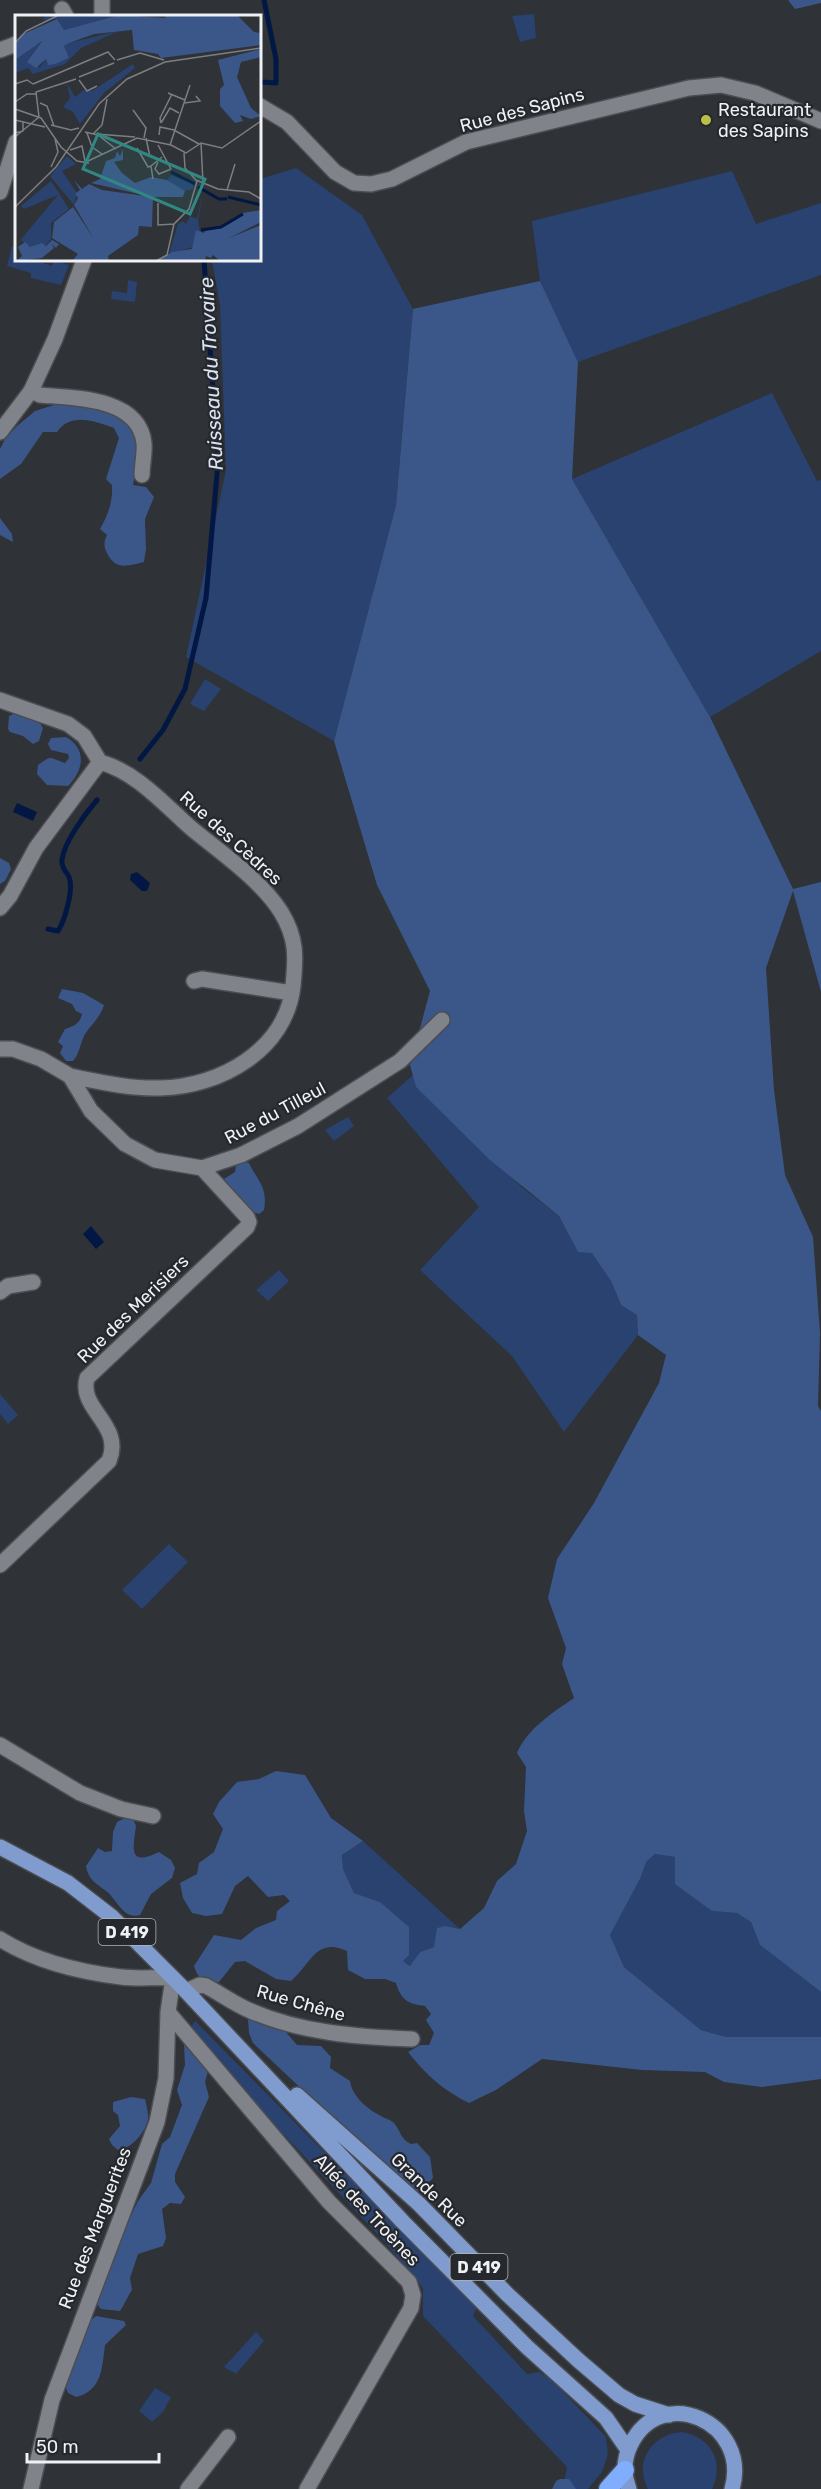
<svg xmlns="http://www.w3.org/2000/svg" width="821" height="2489" font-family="Rubik,sans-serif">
	<rect width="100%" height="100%" fill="#2f3236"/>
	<path fill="#294270" d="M534,14L536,38L520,42L512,16Z
		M296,168L362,215L413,309L396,505L334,741L186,657L226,470L220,305L212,260H260V179Z
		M732,171L756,224L821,203V275L578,362L540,281L532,221Z
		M12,246L16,247V260H40V262L52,266L54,260L69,265L61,285L31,278V273L7,266Z
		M128,280L137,282L135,302L111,299L112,291L127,293Z
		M772,393L817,481L821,480V651L710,717L572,479Z
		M205,679L221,689L204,711L190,704Z
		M413,1075L416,1087L524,1189L559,1216L578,1252H592L611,1281L621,1305L637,1315L638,1335L564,1432L512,1356L420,1270L479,1207L387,1098Z
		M348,1117L354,1126L334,1141L325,1130Z
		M279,1270L289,1281L268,1301L256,1290Z
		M0,1394L18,1415L8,1424L0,1414Z
		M169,1544L188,1562L142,1609L122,1590Z
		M363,1841L460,1929L446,1926L434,1947L420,1952L411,1966L403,1961L380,1902L354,1893L343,1869L342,1855Z
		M655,1854L675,1857L712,1911L737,1913L751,1922L760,1945L821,1992V2037H726L701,2030L624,1967L610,1935L640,1879L645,1862Z
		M195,2021L477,2307L473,2316L527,2374L539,2372L552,2380L606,2437L608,2454L602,2472L588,2489H563L567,2467L423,2316V2288L384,2241L210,2056L190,2029Z
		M256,2332L264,2341L236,2374L224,2367Z
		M155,2388L171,2397L163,2412L152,2422L139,2411Z
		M682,2432C711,2437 725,2462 712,2489H648C633,2461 653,2434 682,2432Z"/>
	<path fill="#3b5789" d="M788,0H821V3L795,9Z
		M540,281L578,362L572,479L710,717L793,889L821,882V992L793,891L766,968L774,1090L785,1175L813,1237L820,1333L818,1406L821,1411V1992L760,1945L751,1922L737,1913L712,1911L675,1884V1857L655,1854L646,1862L640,1879L610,1935L624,1967L701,2030L726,2037H821V2079L762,2087L724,2082L705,2072L642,2070L542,2059L496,2090L469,2103C444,2091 425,2074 408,2052L420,2045H429L434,2033L426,2020L431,2014L425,2006C408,2004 401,2000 396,1983L385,1979H365L348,1970L347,1951C316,1937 311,1964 291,1981L276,1979L245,1961L235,1962L219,1982C205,1983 198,1980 194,1966L214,1935L241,1940L256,1928L276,1920L277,1911L290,1901L284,1895L268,1897L248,1876L235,1886L222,1914L206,1916L192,1913L183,1898L180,1883L197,1874L199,1863L214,1852L223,1829L213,1814L219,1802L237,1782L259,1779L276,1771L305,1775L331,1818L363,1841L342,1855L343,1869L354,1893L380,1902L409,1927V1955L403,1961L410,1966L420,1952L434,1947L437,1928L446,1926L460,1929L484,1908L497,1881L516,1864L527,1831L524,1811L526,1767L517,1753C528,1728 551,1714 574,1698L562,1664L566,1648L548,1598L557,1559L594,1503L659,1383L666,1355L638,1335L637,1315L621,1305L611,1281L592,1253L578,1252L559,1216L490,1160L416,1087L410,1065L430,991L377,885L334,741L396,505L413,309Z
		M57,404L91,407L116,412L134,432L138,459L133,485L146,487L154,497L145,519L146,549L144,562C129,566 116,570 108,555C104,548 103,543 107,535L100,529C108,515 113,502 112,485L106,479L119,438L114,428C94,421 71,412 57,432H43L21,464L0,479V449L5,439L17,426L35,411Z
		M0,518L12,534L13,542L0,535Z
		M15,713L37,719L43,728L39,741L33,744L23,736L10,732L8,729L9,716Z
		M66,737C87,749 84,770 68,786L47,785L37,774L38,765C53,754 49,758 65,763L69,758L68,754L51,750L48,744L51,738Z
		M0,858L9,863L11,869L5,881L0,884Z
		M62,989L83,993L104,1005C101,1016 92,1024 85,1034C80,1043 80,1053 73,1061H66L60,1053L63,1046L58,1042L65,1029C75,1026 80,1023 82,1014L76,1011L72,1004L58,998Z
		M242,1161L249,1163C258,1182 268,1187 264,1210L259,1214C245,1212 228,1192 224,1179L235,1172L236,1164Z
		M125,1818L133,1819L136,1826C133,1849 128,1867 159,1852L171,1860L175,1868L172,1878L151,1894L140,1915C123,1920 117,1899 106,1891C97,1884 88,1880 86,1866L98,1848L105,1852L112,1851L113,1832L117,1822Z
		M253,2015L279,2024L297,2045L321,2046L331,2057L330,2068L350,2081C352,2096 367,2109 381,2116C385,2119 390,2119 394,2123C401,2131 400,2139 411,2144L417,2143L430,2157L433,2178L419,2192L399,2181L253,2043L249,2033L248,2019Z
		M184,2044L208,2071L205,2082L209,2097L175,2174V2182L185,2197L181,2204L170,2203L162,2209L166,2238L163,2246L138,2254L130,2278L132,2290C127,2297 125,2304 120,2311L101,2309L96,2303L126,2226L138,2201L151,2183L162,2144L170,2137L182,2105L177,2090L185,2065Z
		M131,2097L145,2099C146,2105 149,2113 148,2119C146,2132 131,2149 118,2150L112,2145L109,2139L120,2126L118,2115L113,2111V2102Z
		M96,2316L124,2321L126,2325L105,2345C102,2368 102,2391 76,2397L68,2393L65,2385L91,2320Z
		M560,2479H569L576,2489H552L556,2481Z"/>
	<path fill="#021744" d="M17,803L37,812L33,821L13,812Z
		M137,872L150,883L147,891H142L130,880L131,874Z
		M91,1226L104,1242L96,1249L83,1234Z"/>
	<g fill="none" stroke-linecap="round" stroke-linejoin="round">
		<path stroke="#021744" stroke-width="5" d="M260,82L276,83V59L264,0
			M140,759L163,730L185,689L206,598L218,463L204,260
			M48,929L58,931C65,920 74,889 69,877C66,871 61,868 62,860C64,842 85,814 97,800"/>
		<defs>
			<path id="street" d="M62,9L66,16
				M0,50L16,44
				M0,192L16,142
				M31,391L40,395C74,398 139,397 144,443C145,453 142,465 142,475
				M0,700L68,724L84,736L100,762
				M0,908L10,896L36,848L100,762
				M194,981L202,979L292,993
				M0,1049H13L41,1059L70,1076L91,1111L125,1144L155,1160L202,1168L241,1155L298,1126L400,1061L442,1020
				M70,1076C100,1082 130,1089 160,1088C220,1087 286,1050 293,986C296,957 297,938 281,912C261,880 220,852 191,828C163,803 136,772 100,762
				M0,1292L8,1286L33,1282
				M0,1565L109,1461C124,1424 78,1410 87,1378L247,1227L249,1222L247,1217L202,1168
				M0,1745L80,1793L121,1809L153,1816
				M0,1939C35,1961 80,1972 121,1977C138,1979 155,1977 173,1978L168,2012L166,2078L157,2122L52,2400L31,2489
				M186,1991L200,1985L206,1986C221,1994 236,2005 251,2011C302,2033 358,2037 412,2039
				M168,2012L329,2202L409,2282L413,2295L411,2308L307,2489
				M188,2489L228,2437"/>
			<path id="secondary" d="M102,0V16
				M260,106L287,122L335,172L354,183L371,184L392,179L466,142L689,88L721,85L755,93L821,121
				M0,432L31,391L55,339L84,260"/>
			<path id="primary" d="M0,1847L68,1883L112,1917L186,1991L403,2222L527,2347L606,2418L628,2450
				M297,2095L419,2204L507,2294L578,2360L619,2395L635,2404L669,2415
				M629,2489C623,2474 624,2458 631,2444C661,2383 751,2422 732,2489"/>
			<path id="highway" d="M608,2489L625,2470"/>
		</defs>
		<use href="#street" stroke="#4b4d51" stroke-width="18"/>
		<use href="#secondary" stroke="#4b4d51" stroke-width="18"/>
		<use href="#primary" stroke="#4b4d51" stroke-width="18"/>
		<use href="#highway" stroke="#4b4d51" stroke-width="21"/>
		<use href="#street" stroke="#808389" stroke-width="15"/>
		<use href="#secondary" stroke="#808389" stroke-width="15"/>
		<use href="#primary" stroke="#809ccf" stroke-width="15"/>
		<use href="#highway" stroke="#80adfe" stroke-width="18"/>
	</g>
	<circle fill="#bac045" stroke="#25282c" stroke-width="2" cx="706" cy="120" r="6"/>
	<g text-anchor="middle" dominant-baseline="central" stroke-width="4.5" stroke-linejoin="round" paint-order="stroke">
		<g fill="#25282c" stroke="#b2b5b8" stroke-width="1.5">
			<rect x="98.5" y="1919" width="57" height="26" rx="4.5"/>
			<rect x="450.5" y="2254" width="57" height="26" rx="4.5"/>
		</g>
		<g font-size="16" font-weight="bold" fill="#eff1f4">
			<text x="127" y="1932">D 419</text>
			<text x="479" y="2267">D 419</text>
		</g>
		<g font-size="18" fill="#eff1f4" stroke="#25282c">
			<text transform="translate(522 110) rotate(-15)">Rue des Sapins</text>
			<text transform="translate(231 838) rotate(42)">Rue des Cèdres</text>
			<text transform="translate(275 1113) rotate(-28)">Rue du Tilleul</text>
			<text transform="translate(133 1309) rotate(-44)">Rue des Merisiers</text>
			<text transform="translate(301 2003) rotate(16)">Rue Chêne</text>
			<text transform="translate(429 2190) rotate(44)">Grande Rue</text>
			<text transform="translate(367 2210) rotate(47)">Allée des Troènes</text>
			<text transform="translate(95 2228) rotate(-69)">Rue des Marguerites</text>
		</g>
		<g font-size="18" fill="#eff1f4" stroke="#25282c" text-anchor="start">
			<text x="718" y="110">Restaurant<tspan x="718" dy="21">des Sapins</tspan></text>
		</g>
		<g font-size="20" font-style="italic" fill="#d9e3f2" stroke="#25282c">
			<text transform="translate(211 374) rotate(-93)">Ruisseau du Trovaire</text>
		</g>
	</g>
	<g transform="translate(15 15)">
		<rect width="246" height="246" fill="#2f3236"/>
		<path d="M31,0H104L49,15L42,4L27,5ZM104,16L66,33L50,49L18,59L13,53L0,58V45L27,25L12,47L25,52L31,44L32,49L53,44L49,31L53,28ZM118,49L120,53L89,78L65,109L58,97L48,92L55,83L52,68L60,82L69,75L77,76ZM52,141L61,149L47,156L62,178L59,190L35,161ZM156,160L178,169V174L170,176L161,172L152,165ZM36,166L54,194L36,208V224L30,231L15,232L6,225L2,229L43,180L9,194L6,191ZM188,178L183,206L185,216L178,232L154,239L163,209L168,206L171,209L175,201L182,204Z" fill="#294270"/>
		<path d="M104,0L150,3L151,0H222L239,17L246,18V30L146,43L143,39L119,35L117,15L79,19L54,28L49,31L54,43L40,49L33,50L31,44L21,53L12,47L27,26L0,45V29L6,20L42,4L49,15ZM246,34V42L226,47L222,62L236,93L246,101L236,104L225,100L228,106L220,108L205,91V74L209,70L203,45ZM108,134V145L99,147L107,158L120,168L136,162L152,165L170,176L168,182H138L137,212L124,211L123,220L93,241L94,246H57L63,239L37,223L39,207L58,192L79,224L59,190L63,183L60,179L65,175L59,165L67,174L74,169L87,175L137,182L76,168L85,164L91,146L100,143L102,136L105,141ZM246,195V207L214,223L246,210V246H205L198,240L196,243L191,241L190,246H142L157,237L177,234L181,215L189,218L192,213H204L228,198ZM37,225L44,229L41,233L37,229L39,233L27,243L1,246L7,241L3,232L10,227L15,232L27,228L31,231Z" fill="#3b5789"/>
		<path fill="none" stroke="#021744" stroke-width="3" d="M156,157L180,169M183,172L204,184H212M213,182L246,190M186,215L206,212L228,199"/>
		<path fill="none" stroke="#7c7e82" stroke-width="1.5" d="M0,28L11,16L44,0M102,45L125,38L149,45M64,62L99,48M64,65L72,76L82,71M0,69L12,65L18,69M18,69L93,37L100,45M153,78L170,85M0,87L12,79H22M25,88L32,91L39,111M169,88L185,86L181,81M0,94L26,103L46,132L62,146L74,148H69M118,95L131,113L129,123M24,102L21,77L61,64M0,105L30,112M146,108L145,103L157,79M146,108L155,93L164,98M36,110L56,115L64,113M70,117L83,120L101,134M0,118L8,116V106M72,118L77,132L87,139M78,119L87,110L92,84M81,119L120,122M144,120L145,112L159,115L184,129M0,122L24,102M131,123L135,142M186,128L188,168M143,130L156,154M155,130L175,70M122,133L133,152L136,151M55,135L67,131L70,146M169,138L170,153L181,165L203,174L234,177L246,184M73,146L122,123L156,130L171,138L186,128L207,133L246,106M143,147L140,154L144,159L156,154M36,152L43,137L40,124M138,164L136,151L147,142M212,175L220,149M143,188V210L159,209M0,192L41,152L84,89L112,64L150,47L246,33M141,246L152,240L159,209L174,194L182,166"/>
		<path fill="#318882" fill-opacity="0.15" stroke="#318882" stroke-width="3" d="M83,119L190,164L175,199L68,154Z"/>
		<rect width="246" height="246" fill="none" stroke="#eff1f4" stroke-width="3"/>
	</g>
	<path d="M27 2453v9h132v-9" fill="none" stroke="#eff1f4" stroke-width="3"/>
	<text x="36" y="2453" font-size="18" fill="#eff1f4" stroke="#25282c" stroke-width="4.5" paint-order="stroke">50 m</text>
</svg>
